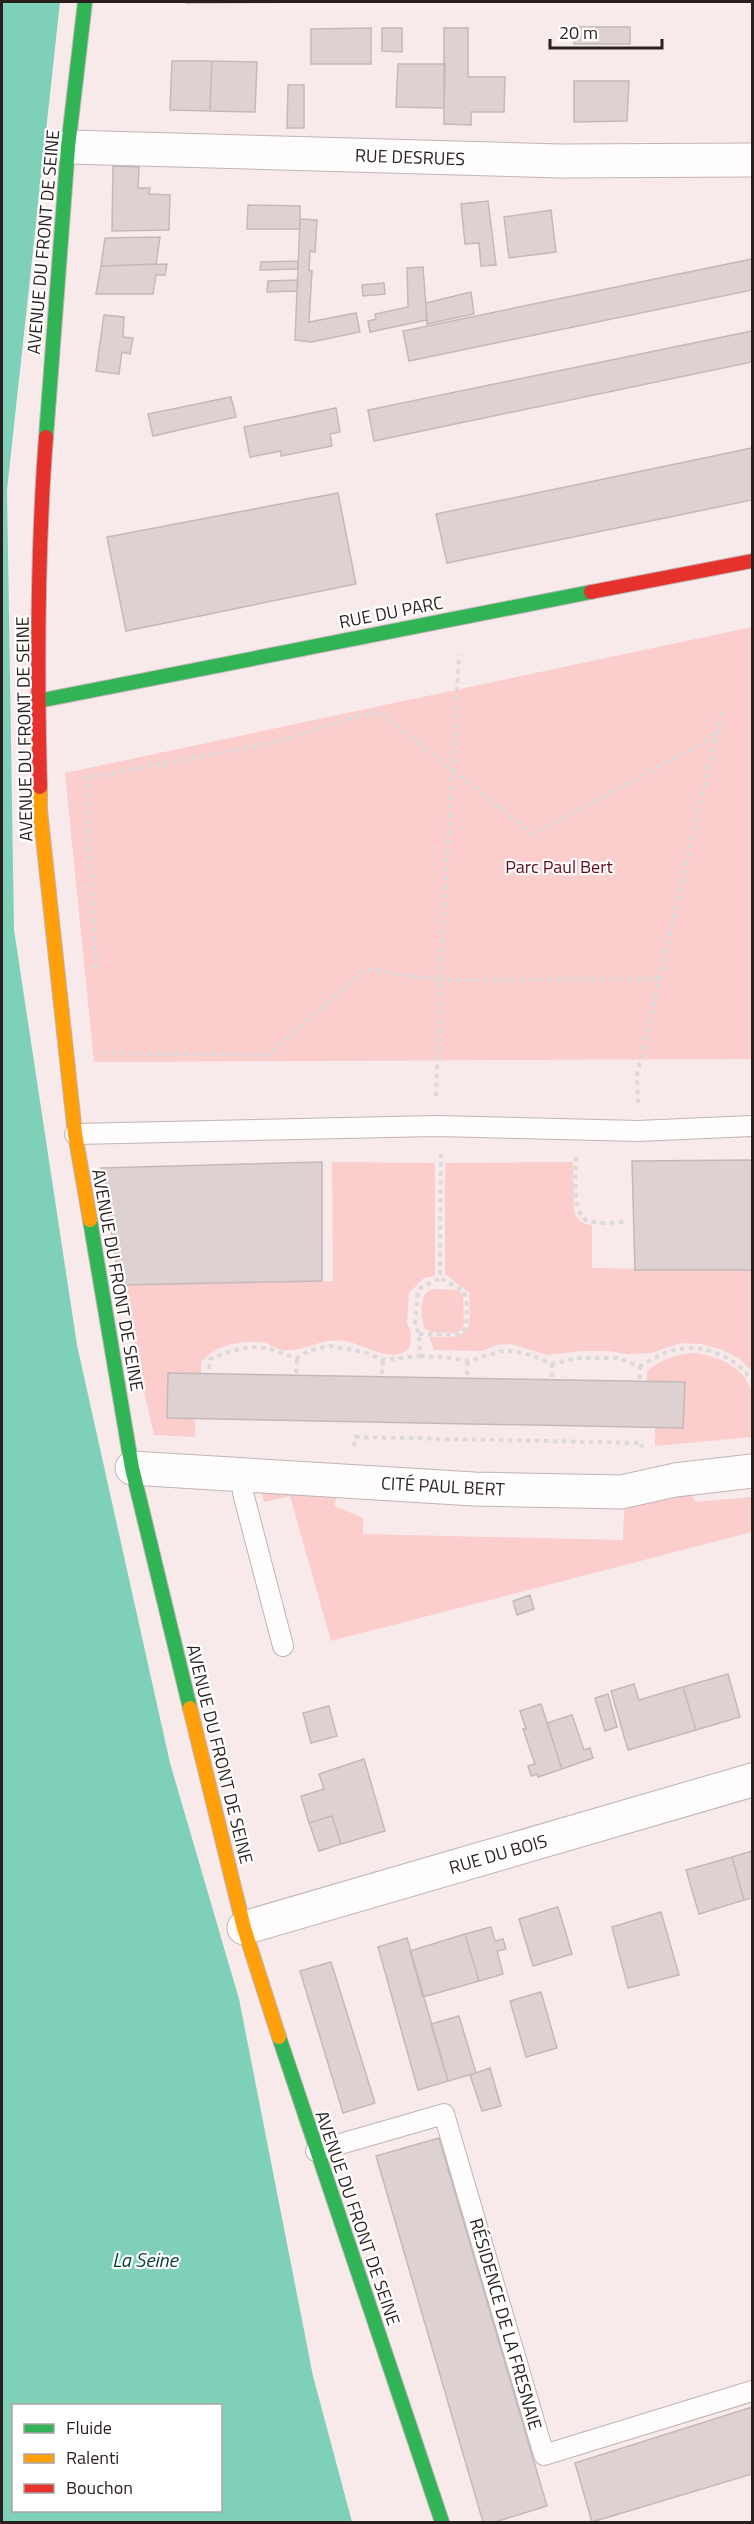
<svg xmlns="http://www.w3.org/2000/svg" width="754" height="2524" font-family="'Titillium Web',sans-serif">
	<rect width="100%" height="100%" fill="#f8eaea"/>
	<path fill="#fbcdcd" d="M752,627V1059L94,1062L65,773Z
		M332,1162L435,1163V1276L424,1278L409,1293L407,1323L411,1333L410,1347C394,1366 363,1344 345,1341C320,1337 305,1353 282,1350C276,1349 271,1345 265,1343C243,1339 216,1345 201,1362V1374H168L167,1418H195V1437L154,1435L120,1285L333,1281Z
		M573,1162L574,1211C577,1220 582,1224 592,1225V1268L752,1270V1372L740,1359L723,1350L701,1344L680,1343L652,1353L627,1354L610,1351H582L547,1355L511,1344L497,1345L482,1351L434,1350L429,1337C471,1338 471,1335 469,1293L445,1274V1163Z
		M432,1289L457,1290L463,1294L464,1324L460,1331L456,1333L430,1332L424,1328C421,1315 418,1296 432,1289Z
		M695,1353C718,1356 748,1368 752,1395C754,1408 752,1424 752,1437L655,1446V1427L683,1428L685,1383L647,1382V1371C662,1359 676,1354 695,1353Z
		M340,1487L334,1506L363,1518V1534L623,1540L624,1510L669,1491L688,1489L696,1502L752,1497V1532L331,1641L290,1496L264,1502L261,1491Z"/>
	<path fill="#7ed1b8" fill-rule="evenodd" d="M2,2H60L7,490L14,930L77,1345L170,1763L239,1999L313,2376L352,2522H2ZM14,2406H220V2510H14Z"/>
	<path fill="#ddd1d1" stroke="#c4b8b8" stroke-width="1.5" d="M186,2H316L186,3Z
		M575,27H630V44H574Z
		M371,28V64H311V29Z
		M382,28H402V52L382,51Z
		M444,28H468V77H505L504,112H471V125L444,124Z
		M172,61H212L210,111L170,110Z
		M212,61L257,62L255,112L210,111Z
		M398,64H445L444,108L396,107Z
		M574,81H629L627,121L574,122Z
		M288,85H304V128H287Z
		M113,166L139,167L138,188H150L149,194L170,195L169,230L112,231Z
		M488,201L496,265L481,266L479,243L465,244L461,204Z
		M248,205L300,206V229H247Z
		M551,210L556,252L509,258L504,217Z
		M300,219L317,220L315,252L310,251L309,270L312,271L309,322L356,313L360,332L311,342L295,340Z
		M160,237L156,264L101,266L105,238Z
		M752,259V290L409,361L403,331Z
		M298,261V269L260,270L261,262Z
		M167,264L165,275H156L153,294H96L101,266Z
		M423,267L427,320L370,332L368,321L376,319L375,314L408,307L407,268Z
		M298,280L297,291L267,292L268,281Z
		M384,283L385,294L363,296L362,285Z
		M471,292L474,314L427,324L426,303Z
		M104,315L124,317L123,337L133,338L130,354L122,352L119,374L96,371Z
		M752,331V362L374,441L368,410Z
		M231,397L236,417L153,436L148,414Z
		M336,408L340,432L330,434L332,446L281,456V451L250,457L244,427Z
		M752,448V500L447,563L436,514Z
		M338,493L356,584L126,631L107,537Z
		M752,1160V1270H635L632,1161Z
		M322,1162V1281L120,1285L101,1168Z
		M168,1373L685,1382L683,1428L167,1418Z
		M530,1595L534,1609L517,1615L513,1601Z
		M728,1674L740,1717L696,1730L683,1687Z
		M634,1684L639,1700L683,1687L696,1730L628,1750L611,1691Z
		M608,1694L617,1727L605,1731L595,1698Z
		M541,1704L562,1769L538,1777L537,1774L531,1776L528,1766L535,1764L523,1729H526L520,1711Z
		M329,1706L337,1736L311,1743L303,1713Z
		M572,1715L584,1750L590,1748L593,1758L562,1769L547,1723Z
		M364,1759L385,1831L341,1844L332,1816L309,1823L301,1796L324,1789L319,1774Z
		M332,1816L341,1844L319,1851L309,1823Z
		M752,1851V1898L744,1900L732,1857Z
		M732,1857L744,1900L699,1914L686,1870Z
		M558,1907L572,1954L533,1966L519,1919Z
		M661,1912L679,1975L628,1988L612,1927Z
		M491,1927L495,1941L503,1939L506,1949L497,1951L503,1974L479,1981L465,1934Z
		M465,1934L479,1981L423,1997L410,1951Z
		M407,1938L448,2081L418,2090L378,1947Z
		M331,1962L375,2103L343,2113L300,1971Z
		M541,1992L557,2048L526,2057L510,2001Z
		M459,2016L476,2073L448,2081L431,2024Z
		M490,2068L501,2106L482,2111L470,2075Z
		M439,2138L547,2506L495,2522H483L376,2156Z
		M752,2407V2474L592,2522L575,2463Z"/>
	<g fill="none" stroke-linecap="round" stroke-linejoin="round">
		<defs>
			<path id="lane" d="M75,1134L435,1126L638,1131L752,1126
				M244,1475L243,1493L283,1646
				M316,2151L444,2114L544,2455L752,2391"/>
			<path id="street" d="M68,147L561,161L752,160
				M132,1468L474,1489L621,1492L675,1480L752,1471
				M244,1928L752,1780"/>
			<path id="fast" d="M46,437L68,147L85,2
				M38,701L591,592
				M90,1220L132,1468L190,1708
				M279,2037L442,2522"/>
			<path id="slow" d="M40,787V810L75,1134L90,1220
				M190,1708L244,1928L279,2037"/>
			<path id="jam" d="M591,592L752,561
				M40,787C37,671 37,553 46,437"/>
		</defs>
		<use href="#lane" stroke="#c0b4b4" stroke-width="22"/>
		<use href="#street" stroke="#c0b4b4" stroke-width="35"/>
		<use href="#fast" stroke="#c0b4b4" stroke-width="16"/>
		<use href="#slow" stroke="#c0b4b4" stroke-width="16"/>
		<use href="#jam" stroke="#c0b4b4" stroke-width="16"/>
		<path stroke="#ddd9d9" stroke-width="4" stroke-dasharray="4.5 4.5" stroke-linecap="butt" d="M96,968L86,778L277,742L358,716L379,712L533,834L705,742L718,730
			M103,1053L268,1055L366,969L440,980L660,979
			M436,1096L440,980L459,655
			M638,1103L637,1075L722,711
			M576,1157C576,1171 572,1214 586,1220C597,1225 616,1222 628,1222
			M419,1334L458,1335L466,1328L467,1306L464,1291L440,1278
			M420,1356L443,1357L468,1361L506,1350L531,1355L552,1364L578,1358H617L640,1366C650,1361 660,1354 670,1351C701,1342 735,1355 752,1381
			M209,1369L210,1359C229,1351 249,1344 270,1349C279,1352 287,1356 297,1358L311,1350L330,1346L364,1352L383,1360L420,1356L419,1334L415,1324L418,1289L440,1278L441,1154
			M296,1373L297,1358
			M382,1374L383,1360
			M467,1375L468,1361
			M552,1377V1364
			M640,1379V1366
			M354,1446L355,1437L642,1443L641,1452"/>
		<use href="#lane" stroke="#fefcfc" stroke-width="20"/>
		<use href="#street" stroke="#fefcfc" stroke-width="33"/>
		<use href="#fast" stroke="#30b455" stroke-width="14"/>
		<use href="#slow" stroke="#ff9f0a" stroke-width="14"/>
		<use href="#jam" stroke="#e5322d" stroke-width="14"/>
	</g>
	<g text-anchor="middle" dominant-baseline="central" stroke-width="4.5" stroke-linejoin="round" paint-order="stroke">
		<g font-size="18" fill="#2a1f1f" stroke="#fff">
			<text transform="translate(410 157) rotate(2)">RUE DESRUES</text>
			<text transform="translate(43 242) rotate(-85)">AVENUE DU FRONT DE SEINE</text>
			<text transform="translate(391 612) rotate(-11)">RUE DU PARC</text>
			<text transform="translate(24 729) rotate(-91)">AVENUE DU FRONT DE SEINE</text>
			<text transform="translate(118 1280) rotate(80)">AVENUE DU FRONT DE SEINE</text>
			<text transform="translate(443 1486) rotate(3)">CITÉ PAUL BERT</text>
			<text transform="translate(220 1754) rotate(76)">AVENUE DU FRONT DE SEINE</text>
			<text transform="translate(498 1854) rotate(-16)">RUE DU BOIS</text>
			<text transform="translate(358 2218) rotate(71)">AVENUE DU FRONT DE SEINE</text>
			<text transform="translate(506 2324) rotate(74)">RÉSIDENCE DE LA FRESNAIE</text>
		</g>
		<g font-size="18" fill="#650a1b" stroke="#fff">
			<text x="559" y="866">Parc Paul Bert</text>
		</g>
		<g font-size="20" font-style="italic" fill="#0c4334" stroke="#fff">
			<text x="145" y="2259">La Seine</text>
		</g>
	</g>
	<rect width="754" height="2524" fill="none" stroke="#2a1f1f" stroke-width="6"/>
	<rect x="12" y="2404" width="210" height="108" fill="#ffffff" stroke="#aaa5a5" stroke-width="1.5"/>
	<rect x="24" y="2424" width="30" height="9" fill="#30b455" stroke="#aaa5a5" stroke-width="1.5"/>
	<text x="66" y="2434" font-size="18" fill="#2a1f1f">Fluide</text>
	<rect x="24" y="2454" width="30" height="9" fill="#ff9f0a" stroke="#aaa5a5" stroke-width="1.5"/>
	<text x="66" y="2464" font-size="18" fill="#2a1f1f">Ralenti</text>
	<rect x="24" y="2484" width="30" height="9" fill="#e5322d" stroke="#aaa5a5" stroke-width="1.5"/>
	<text x="66" y="2494" font-size="18" fill="#2a1f1f">Bouchon</text>
	<path d="M550 39v9h112v-9" fill="none" stroke="#2a1f1f" stroke-width="3"/>
	<text x="559" y="39" font-size="18" fill="#2a1f1f" stroke="#ffffff" stroke-width="4.5" paint-order="stroke">20 m</text>
</svg>
